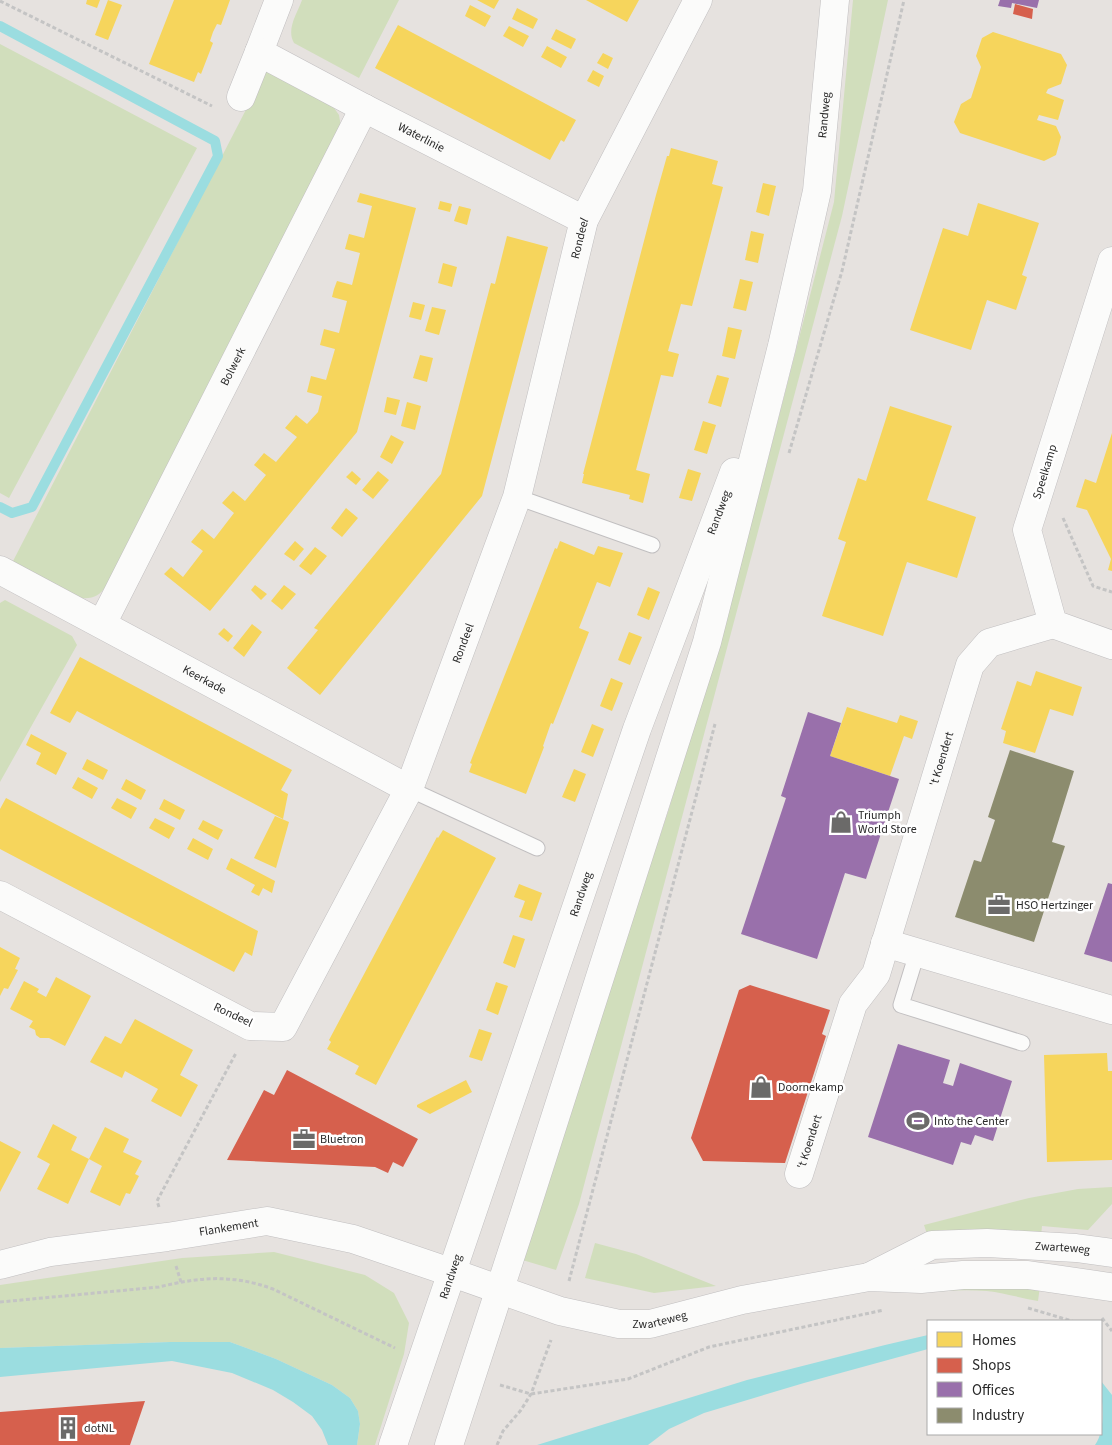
<svg xmlns="http://www.w3.org/2000/svg" width="1112" height="1445" font-family="'Source Sans 3',sans-serif">
	<rect width="100%" height="100%" fill="#e6e2df"/>
	<path fill="#d1debc" d="M302,0H399L359,78L294,43C286,29 297,14 302,0Z
		M853,0H888L842,216L579,1204L556,1270L519,1259L669,809L757,502L834,202Z
		M0,44L197,148L9,498L0,493Z
		M267,69L332,105L339,115L341,127L107,585C99,596 94,599 80,598L12,563Z
		M5,600L72,636L77,645L0,782V603Z
		M1112,1187V1204L1088,1230L1042,1226L1041,1236L928,1237L924,1225L1029,1198L1078,1189Z
		M595,1243L636,1254L716,1286L654,1293L585,1278Z
		M274,1252L365,1275L394,1293L409,1323L404,1354L375,1445H357L360,1424L358,1411L350,1398L332,1385L276,1359L230,1342H170L0,1348V1285L182,1258Z
		M1040,1286L1038,1301C1021,1298 1004,1293 987,1291C963,1289 940,1291 916,1293L915,1288Z"/>
	<path fill="#9bdde0" d="M928,1335V1349L804,1383L704,1413L669,1429L648,1445H537L747,1380L885,1345Z
		M170,1342H230L276,1359L332,1385L350,1398L358,1411L360,1424L357,1445H328L322,1430L312,1416L293,1402L273,1390L232,1373L172,1361L0,1377V1348Z
		M1101,1381L1112,1395V1445H1095C1107,1428 1101,1401 1101,1381Z"/>
	<path fill="#f6d55c" d="M87,0H100L97,8L86,4Z
		M108,0L122,5L108,40L95,35Z
		M174,0H230L221,25L217,24L213,32L210,41L213,43L201,74L198,72L194,82L149,64Z
		M477,0H499L494,9Z
		M586,0H639L627,22Z
		M470,5L491,16L485,27L465,16Z
		M517,8L538,19L533,29L512,19Z
		M398,25L576,120L564,142L561,140L550,160L375,68Z
		M509,26L529,36L523,47L503,36Z
		M556,29L576,39L571,49L551,39Z
		M993,32L1061,54L1067,65L1061,84L1048,89L1046,93L1064,100L1058,120L1039,115L1037,120L1056,126L1061,137L1056,155L1044,161L960,133L954,122L961,104L971,98L981,67L976,56L982,38Z
		M547,46L567,57L561,68L541,57Z
		M603,53L613,58L608,69L597,63Z
		M593,70L604,76L599,87L587,81Z
		M671,148L718,161L712,184L723,187L692,306L681,304L668,351L679,354L673,377L661,375L636,470L650,474L643,503L629,499L630,495L582,483L584,474H583L656,195L667,156H669Z
		M763,183L776,186L769,216L756,212Z
		M360,193L416,208L357,432L210,611L164,574L171,567L183,577L203,551L191,542L202,529L214,539L234,513L222,503L233,491L245,501L266,475L254,465L264,453L276,462L297,437L285,428L296,415L307,424L318,412L322,396L307,392L311,376L326,380L335,349L320,345L324,329L339,333L347,301L332,297L334,289L337,281L352,285L360,253L345,249L349,234L364,238L372,206L357,202Z
		M440,201L452,204L450,212L438,209Z
		M978,203L1039,223L1022,275L1027,277L1016,310L987,300L971,350L910,330L943,228L968,236Z
		M459,206L471,209L467,225L454,221Z
		M751,231L764,234L758,263L745,260Z
		M507,236L548,247L482,496L320,695L287,668L318,630L314,628L441,474L491,283L495,284Z
		M443,263L457,267L452,287L438,283Z
		M740,279L753,282L746,311L733,308Z
		M413,302L425,305L421,320L409,317Z
		M432,307L446,310L439,335L425,331Z
		M728,327L742,330L735,359L722,356Z
		M420,355L433,358L427,382L413,378Z
		M717,375L729,378L721,407L708,403Z
		M387,397L400,400L396,415L384,412Z
		M407,402L421,406L415,430L401,426Z
		M890,406L952,426L927,500L976,517L957,578L907,562L883,636L822,616L846,542L838,539L858,478L866,481Z
		M703,421L716,425L707,454L694,450Z
		M1112,433V571L1108,570L1111,559L1087,510L1076,507L1085,479L1096,483Z
		M391,435L404,442L392,464L380,457Z
		M688,469L701,473L692,501L679,498Z
		M352,471L361,479L356,485L346,477Z
		M378,471L389,480L373,499L362,490Z
		M346,508L358,518L342,537L331,528Z
		M295,541L304,549L294,561L284,554Z
		M560,541L594,555L598,546L623,553L610,587L597,582L579,628L589,632L553,724L551,723L543,746L544,747L526,794L469,772L472,764L470,763L555,548L557,549Z
		M315,547L327,556L311,575L299,566Z
		M255,585L267,594L261,600L251,590Z
		M284,585L296,594L282,610L271,601Z
		M648,587L660,592L649,620L637,615Z
		M252,624L262,632L244,657L233,648Z
		M224,628L233,636L228,642L218,634Z
		M629,632L642,637L630,665L618,660Z
		M80,657L292,770L281,790L288,794L283,819L77,711L70,723L50,713Z
		M1036,671L1082,687L1073,716L1050,709L1035,753L1003,743L1006,731L1001,729L1017,681L1031,686Z
		M611,678L623,683L612,711L600,706Z
		M847,707L897,723L900,715L918,721L912,739L904,736L890,776L830,756Z
		M592,724L604,729L593,757L581,752Z
		M31,734L67,753L56,775L36,764L41,753L26,745Z
		M87,759L108,770L103,780L82,769Z
		M574,769L586,774L575,802L562,797Z
		M78,777L98,788L92,799L72,788Z
		M126,779L146,790L141,800L121,789Z
		M6,798L258,931L252,956L245,952L234,972L0,849V809Z
		M117,798L137,808L131,819L111,808Z
		M164,799L185,810L180,820L159,809Z
		M275,816L289,822L276,868L254,858Z
		M155,818L175,828L169,839L149,828Z
		M203,820L223,830L218,840L198,829Z
		M443,830L496,858L376,1085L355,1074L359,1066L327,1049L331,1042L329,1040L437,837L438,838Z
		M193,838L213,849L208,860L187,849Z
		M231,858L275,881L272,893L263,888L259,896L251,892L255,885L226,869Z
		M519,884L542,893L532,921L519,917L525,901L514,897Z
		M513,935L525,939L515,968L503,963Z
		M0,947L20,958L15,969L18,970L8,989L4,988L0,996Z
		M56,977L91,996L65,1046L49,1038H40L36,1035L35,1030L29,1027L33,1021L10,1009L24,981L39,989L37,992L46,997Z
		M496,982L508,986L498,1015L486,1010Z
		M135,1019L193,1050L180,1075L198,1085L181,1117L151,1101L158,1089L125,1071L122,1078L90,1062L105,1036L121,1044Z
		M479,1029L492,1033L482,1061L469,1057Z
		M1107,1053L1108,1071H1112V1160L1047,1162L1044,1055Z
		M466,1080L472,1092L430,1114L417,1107V1105Z
		M53,1124L77,1137L71,1150L89,1159L68,1204L37,1189L50,1164L37,1157Z
		M105,1127L129,1139L123,1152L142,1161L135,1174L139,1176L130,1194L126,1193L120,1206L90,1192L102,1166L89,1159Z
		M0,1141L21,1152L0,1192Z"/>
	<path fill="#d6604d" d="M1015,4L1033,9L1032,19L1013,14Z
		M750,985L830,1010L822,1034L826,1036L785,1163L703,1161L691,1138L739,990Z
		M287,1070L418,1139L403,1167L393,1162L388,1173L375,1167L227,1160L264,1090L274,1095Z
		M145,1401L130,1445H0V1412Z"/>
	<path fill="#9970ab" d="M1000,0H1039L1037,8L1012,3L1011,8L998,6Z
		M808,712L841,723L830,756L899,779L866,879L845,873L817,959L741,934L786,798L781,796Z
		M1108,883L1112,884V962L1084,954Z
		M898,1044L950,1060L943,1083L953,1086L960,1063L1012,1081L993,1141L975,1135L971,1145L961,1142L953,1165L868,1137Z"/>
	<path fill="#8c8c6e" d="M1010,750L1074,771L1052,842L1065,846L1034,942L955,917L974,860L981,862L995,820L988,817Z"/>
	<g fill="none" stroke-linecap="round" stroke-linejoin="round">
		<path stroke="#9bdde0" stroke-width="10" d="M0,26L215,141L218,156L32,507L12,513L0,507"/>
		<defs>
			<path id="lane" d="M517,497L652,545
				M409,789L537,848
				M917,953L901,1005L1022,1043"/>
			<g id="street">
				<path id="s1" d="M279,0L259,52L364,108L584,220"/>
				<path d="M241,97L259,52"/>
				<path d="M1112,261L1027,530L1053,624L1112,645"/>
				<path id="s2" d="M0,570L409,789"/>
				<path id="s3" d="M102,624L364,108"/>
				<path id="s4" d="M0,895L250,1026L283,1027L409,789L517,497L584,220L698,0"/>
				<path d="M885,943L1112,1010"/>
				<path id="s5" d="M799,1174L853,1004L876,974L970,665L989,643L1053,624"/>
				<path id="s6" d="M0,1265L50,1252L167,1237L267,1221L353,1239L453,1273"/>
			</g>
			<g id="secondary">
				<path id="s7" d="M453,1273L560,1311L619,1324H650L742,1300L869,1277L921,1279L963,1275H1028L1110,1287"/>
				<path id="s8" d="M871,1276L932,1245L987,1243L1076,1248L1112,1253"/>
				<path id="s9" d="M393,1445L637,729L734,472"/>
				<path id="s10" d="M449,1445L524,1215L707,642L782,346L817,191L835,0"/>
			</g>
		</defs>
		<use href="#lane" stroke="#c1bfc0" stroke-width="17"/>
		<use href="#street" stroke="#c1bfc0" stroke-width="29"/>
		<use href="#secondary" stroke="#c1bfc0" stroke-width="29"/>
		<path stroke="#c4c4c4" stroke-width="3" stroke-dasharray="4 2.5" stroke-linecap="butt" d="M0,1L212,106
			M789,453L842,271L904,0
			M1063,518L1093,586L1112,592
			M159,1207L157,1201L236,1053
			M176,1266L181,1282
			M569,1281L715,724
			M0,1302L159,1287C200,1277 232,1274 273,1289L395,1348
			M1028,1308L1072,1321
			M1102,1318L1112,1331
			M500,1385L531,1394L628,1379L709,1347L884,1310
			M497,1445L503,1431L521,1410L531,1394L551,1340"/>
		<use href="#lane" stroke="#fbfbfa" stroke-width="15"/>
		<use href="#street" stroke="#fbfbfa" stroke-width="28"/>
		<use href="#secondary" stroke="#fbfbfa" stroke-width="28"/>
	</g>
	<defs>
		<symbol id="shop-bare" viewBox="-9 -9 18 18"><path d="M-5-2.5h2.3a2.7 3.5 0 0 1 5.4 0H5L5.5 6h-11ZM-1.5-2.5h3a1.5 2.3 0 0 0-3 0Z" fill="#6b6a69" stroke="#fff" stroke-width="2.5" paint-order="stroke"/></symbol>
		<symbol id="office-bare" viewBox="-9 -9 18 18"><path d="M-6-3h4V-5.5h4V-3h4V5H-6ZM-1-4.5V-3h2v-1.5ZM-6 0V1H6V0Z" fill="#6b6a69" stroke="#fff" stroke-width="2.5" paint-order="stroke"/></symbol>
		<symbol id="stadium-bare" viewBox="-9 -9 18 18"><path d="M0-5a6.5 5 0 1 0 0 10a6.5 5 0 1 0 0-10ZM-3.5-1.8h7v3.6h-7Z" fill="#6b6a69" stroke="#fff" stroke-width="2.5" paint-order="stroke"/></symbol>
		<symbol id="building-bare" viewBox="-9 -9 18 18"><path d="M-4-6H4V6H1V3H-1V6H-4ZM-2.5-4.3h1.7v1.8h-1.7ZM.8-4.3h1.7v1.8H.8ZM-2.5-1h1.7V.8h-1.7ZM.8-1h1.7V.8H.8Z" fill="#6b6a69" stroke="#fff" stroke-width="2.5" paint-order="stroke"/></symbol>
	</defs>
	<g fill-rule="evenodd">
		<use href="#shop-bare" x="825" y="806" width="32" height="32"/>
		<use href="#office-bare" x="983" y="889" width="32" height="32"/>
		<use href="#shop-bare" x="745" y="1071" width="32" height="32"/>
		<use href="#stadium-bare" x="902" y="1105" width="32" height="32"/>
		<use href="#office-bare" x="288" y="1123" width="32" height="32"/>
		<use href="#building-bare" x="52" y="1412" width="32" height="32"/>
	</g>
	<g text-anchor="middle" dominant-baseline="central" stroke-width="5" stroke-linejoin="round" paint-order="stroke">
		<g font-size="12" fill="#292929" stroke="#fff">
			<text stroke="none"><textPath href="#s10" startOffset="1384">Randweg</textPath></text>
			<text stroke="none"><textPath href="#s1" startOffset="239">Waterlinie</textPath></text>
			<text stroke="none"><textPath href="#s4" startOffset="1162">Rondeel</textPath></text>
			<text stroke="none"><textPath href="#s3" startOffset="289">Bolwerk</textPath></text>
			<text transform="translate(1045 472) rotate(-73)">Speelkamp</text>
			<text stroke="none"><textPath href="#s9" startOffset="988">Randweg</textPath></text>
			<text stroke="none"><textPath href="#s4" startOffset="740">Rondeel</textPath></text>
			<text stroke="none"><textPath href="#s2" startOffset="232">Keerkade</textPath></text>
			<text stroke="none"><textPath href="#s5" startOffset="441">'t Koendert</textPath></text>
			<text stroke="none"><textPath href="#s9" startOffset="582">Randweg</textPath></text>
			<text transform="translate(233 1015) rotate(25)">Rondeel</text>
			<text stroke="none"><textPath href="#s5" startOffset="34">'t Koendert</textPath></text>
			<text stroke="none"><textPath href="#s6" startOffset="232">Flankement</textPath></text>
			<text stroke="none"><textPath href="#s8" startOffset="199">Zwarteweg</textPath></text>
			<text stroke="none"><textPath href="#s9" startOffset="178">Randweg</textPath></text>
			<text stroke="none"><textPath href="#s7" startOffset="215">Zwarteweg</textPath></text>
		</g>
		<g font-size="12" fill="#292929" stroke="#fff" text-anchor="start">
			<text x="858" y="815">Triumph<tspan x="858" dy="14">World Store</tspan></text>
			<text x="1016" y="905">HSO Hertzinger</text>
			<text x="778" y="1087">Doornekamp</text>
			<text x="934" y="1121">Into the Center</text>
			<text x="320" y="1139">Bluetron</text>
			<text x="84" y="1428">dotNL</text>
		</g>
	</g>
	<rect x="927" y="1320" width="175" height="115" fill="#ffffff" stroke="#a9a9a9"/>
	<rect x="937" y="1332" width="25" height="15" fill="#f6d55c" stroke="#a9a9a9"/>
	<text x="972" y="1345" font-size="15" fill="#292929">Homes</text>
	<rect x="937" y="1358" width="25" height="15" fill="#d6604d" stroke="#a9a9a9"/>
	<text x="972" y="1370" font-size="15" fill="#292929">Shops</text>
	<rect x="937" y="1382" width="25" height="15" fill="#9970ab" stroke="#a9a9a9"/>
	<text x="972" y="1395" font-size="15" fill="#292929">Offices</text>
	<rect x="937" y="1408" width="25" height="15" fill="#8c8c6e" stroke="#a9a9a9"/>
	<text x="972" y="1420" font-size="15" fill="#292929">Industry</text>
</svg>
